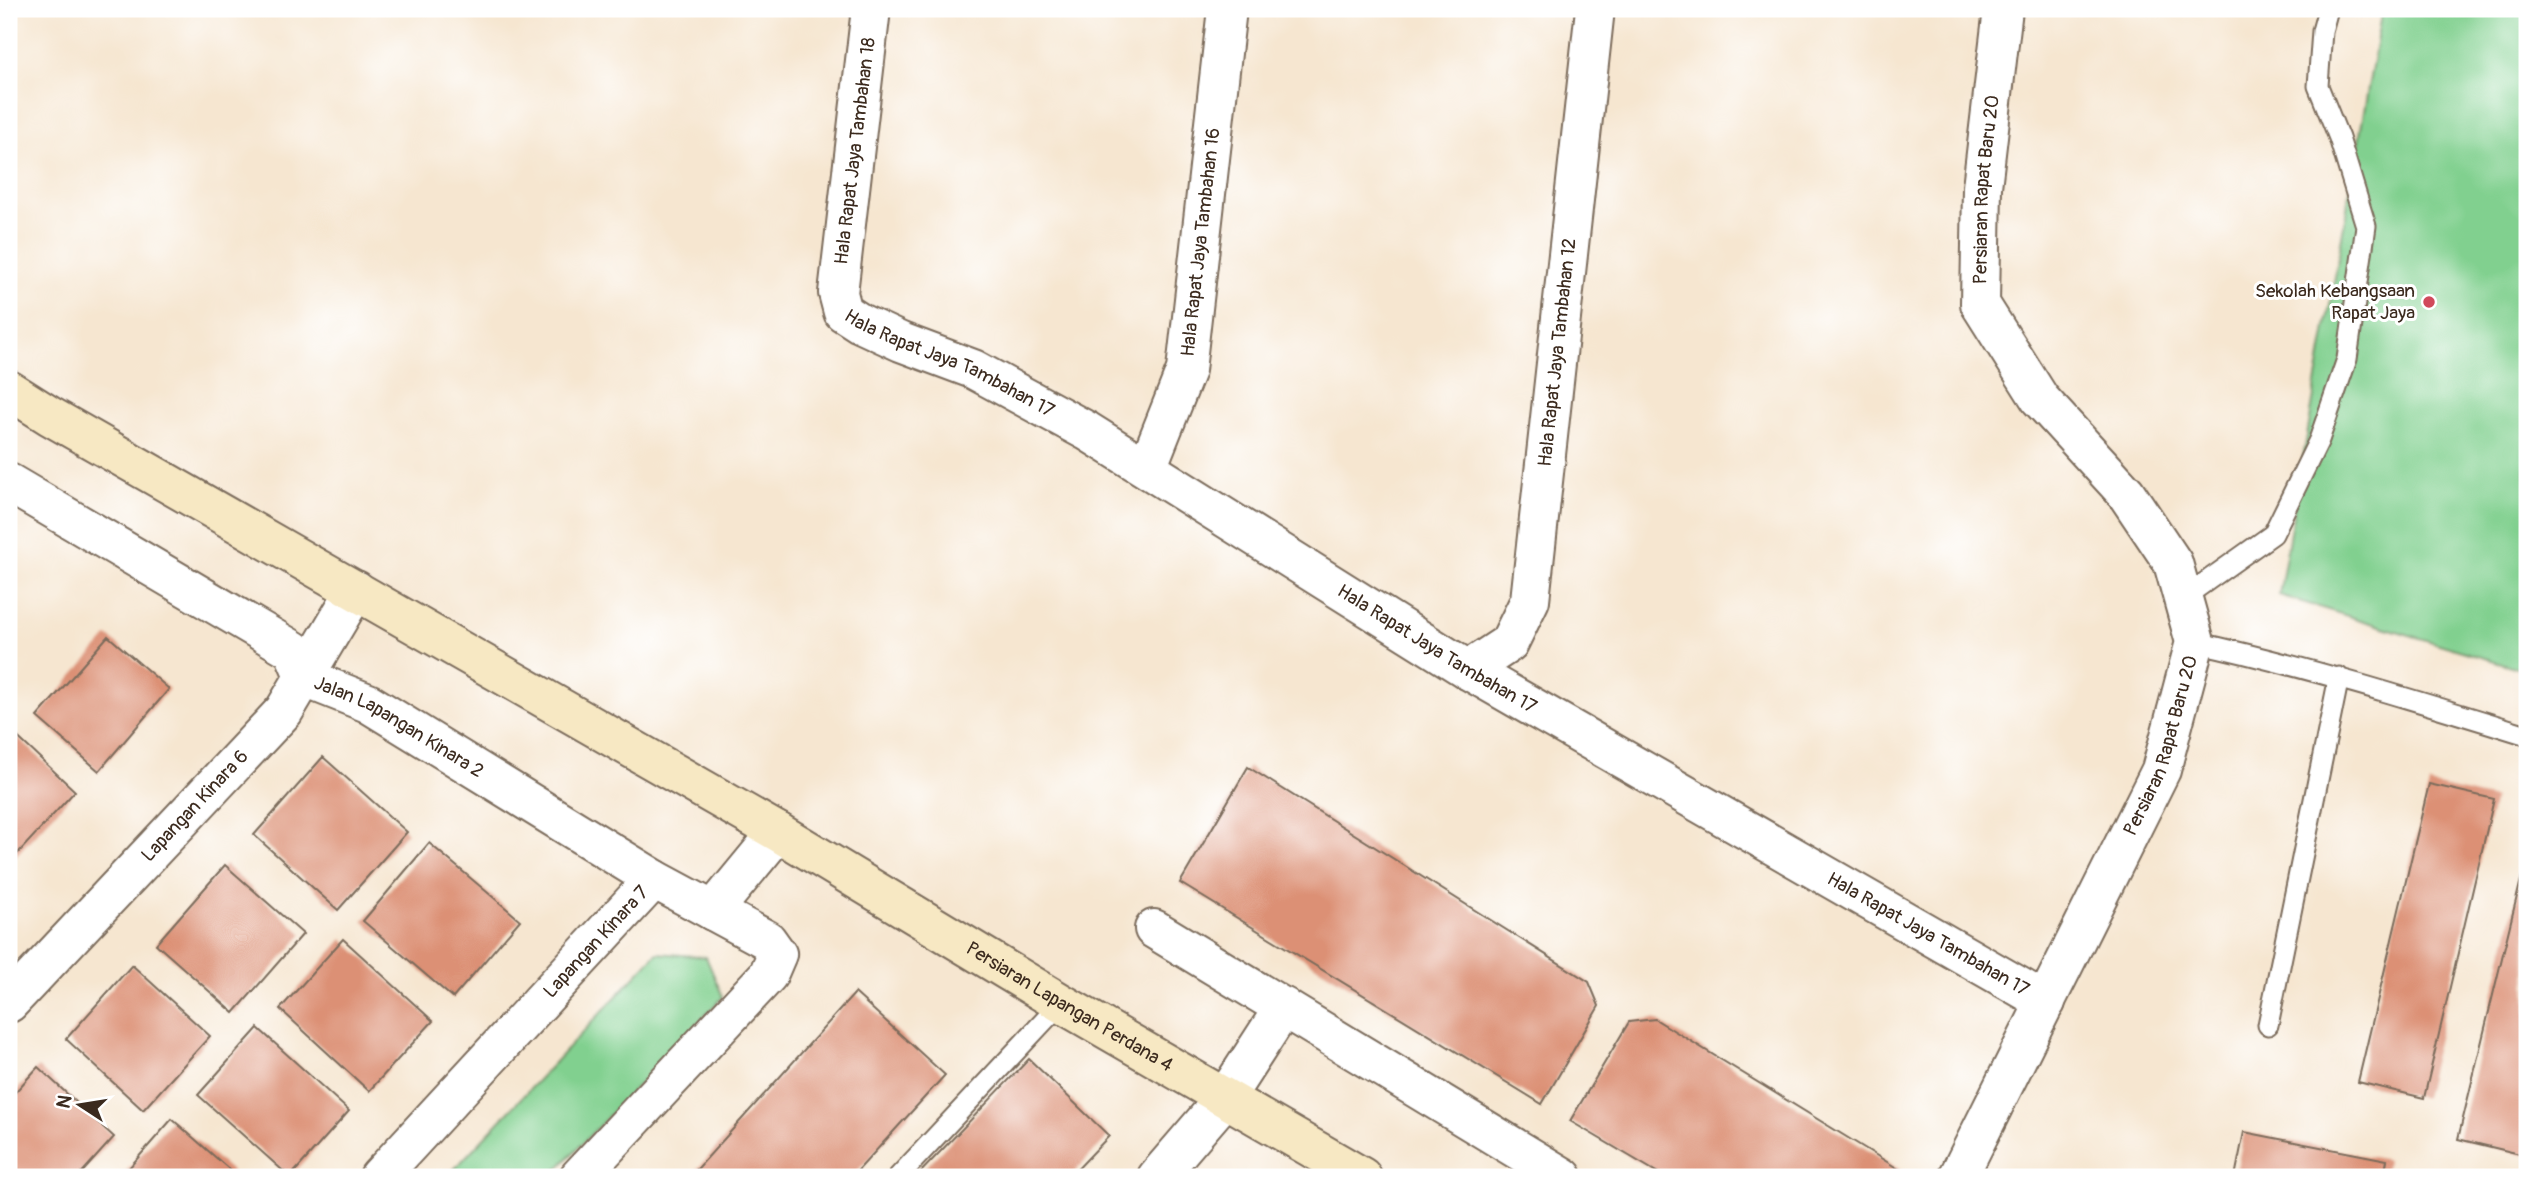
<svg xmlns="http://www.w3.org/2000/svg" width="2536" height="1186" font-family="Pangolin,sans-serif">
	<rect width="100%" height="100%" fill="#fff"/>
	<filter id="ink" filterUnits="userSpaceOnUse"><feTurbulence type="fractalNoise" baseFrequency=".0143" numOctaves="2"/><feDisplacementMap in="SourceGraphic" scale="14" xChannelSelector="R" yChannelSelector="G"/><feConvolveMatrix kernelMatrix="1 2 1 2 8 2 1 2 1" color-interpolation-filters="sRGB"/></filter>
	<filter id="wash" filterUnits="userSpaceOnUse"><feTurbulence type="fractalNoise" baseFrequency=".00686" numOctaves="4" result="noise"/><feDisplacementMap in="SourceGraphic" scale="28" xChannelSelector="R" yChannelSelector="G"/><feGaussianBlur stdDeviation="1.57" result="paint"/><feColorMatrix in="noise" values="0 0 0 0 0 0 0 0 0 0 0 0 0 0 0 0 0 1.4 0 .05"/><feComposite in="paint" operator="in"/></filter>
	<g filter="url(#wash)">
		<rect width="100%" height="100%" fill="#f6e6d0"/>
		<path fill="#81d08f" stroke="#5e7d56" stroke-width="2" d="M2382,9H2527V671L2279,595Z
			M657,953L706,957L723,997L550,1177H447Z"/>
		<g id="blocks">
			<path fill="#dc9074" d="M108,636L169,689L99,771L37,717Z
				M9,729L75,791L9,863Z
				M323,757L407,832L338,910L254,835Z
				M1248,767L1589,982L1599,1006L1542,1104L1180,883Z
				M2429,784L2494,799L2424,1098L2358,1082Z
				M429,843L520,920L453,998L363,921Z
				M2526,859L2527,1140L2524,1155L2458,1139Z
				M225,865L303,934L234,1013L156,944Z
				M343,939L433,1021L369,1091L280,1009Z
				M132,965L210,1036L143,1110L66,1039Z
				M855,993L945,1075L852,1177H690Z
				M1655,1019L1905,1173L1903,1177H1665L1570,1121L1629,1022Z
				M258,1028L349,1111L290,1177L198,1095Z
				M1029,1059L1109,1136L1070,1177H916Z
				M38,1067L114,1137L78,1177H11L9,1175V1099Z
				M172,1119L238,1177H121Z
				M2244,1132L2387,1160L2384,1177H2235Z"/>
		</g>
	</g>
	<g filter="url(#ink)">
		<use href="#blocks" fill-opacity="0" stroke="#7c6c5c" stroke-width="2"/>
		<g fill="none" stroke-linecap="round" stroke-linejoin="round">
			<defs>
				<path id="lane" d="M2183,598L2273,534L2319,440L2347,359L2366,226L2339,138L2318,86L2322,31L2328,9
					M2195,642C2308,667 2417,701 2527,735
					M2268,1025L2339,677
					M898,1177L1061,1003"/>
				<g id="street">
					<path id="s1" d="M871,9L838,293L843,312L860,323L901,342L973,369L1087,431L1468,670L2046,1002"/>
					<path id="s2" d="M1147,468L1186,370L1227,9"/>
					<path id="s3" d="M9,483L293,650L305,678L368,703L654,879"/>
					<path id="s4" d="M1468,670L1509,643L1530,600L1595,9"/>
					<path d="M713,911L778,832"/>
					<path d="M1154,929L1563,1177"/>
					<path id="s5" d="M9,1003L284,711L356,590"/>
					<path id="s6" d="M379,1177L654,879L767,940L777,954L768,975L579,1177"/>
					<path d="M1157,1177L1225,1098L1284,1007"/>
					<path id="s7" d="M1958,1177L2161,770L2195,642L2173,563L2126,493L2040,399L1980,304L1982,187L2003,9"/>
				</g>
				<g id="secondary">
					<path id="s8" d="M9,390L50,416L778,832L1061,1003L1362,1177"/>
				</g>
			</defs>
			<use href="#lane" stroke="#7c6c5c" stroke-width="23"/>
			<use href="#street" stroke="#7c6c5c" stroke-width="42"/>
			<use href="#secondary" stroke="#7c6c5c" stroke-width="42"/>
			<use href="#lane" stroke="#fff" stroke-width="19"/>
			<use href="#street" stroke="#fff" stroke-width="38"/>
			<use href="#secondary" stroke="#f7e8c3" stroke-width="38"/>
		</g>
	</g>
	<circle fill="#d1495b" stroke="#fff" stroke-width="2.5" cx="2429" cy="302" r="7"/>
	<g text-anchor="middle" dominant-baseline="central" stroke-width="6" stroke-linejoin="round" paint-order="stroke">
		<g font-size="19" fill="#3b2a1e" stroke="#fff">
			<text transform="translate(855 151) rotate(-83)">Hala Rapat Jaya Tambahan 18</text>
			<text stroke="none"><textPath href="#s7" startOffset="1108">Persiaran Rapat Baru 20</textPath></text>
			<text stroke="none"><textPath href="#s2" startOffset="234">Hala Rapat Jaya Tambahan 16</textPath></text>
			<text stroke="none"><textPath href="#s4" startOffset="346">Hala Rapat Jaya Tambahan 12</textPath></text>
			<text stroke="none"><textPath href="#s1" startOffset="424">Hala Rapat Jaya Tambahan 17</textPath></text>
			<text stroke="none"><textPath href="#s1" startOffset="990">Hala Rapat Jaya Tambahan 17</textPath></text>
			<text stroke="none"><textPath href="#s3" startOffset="466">Jalan Lapangan Kinara 2</textPath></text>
			<text stroke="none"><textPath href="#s7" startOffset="478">Persiaran Rapat Baru 20</textPath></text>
			<text stroke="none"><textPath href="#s5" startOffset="271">Lapangan Kinara 6</textPath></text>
			<text stroke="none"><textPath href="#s1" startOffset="1558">Hala Rapat Jaya Tambahan 17</textPath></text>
			<text stroke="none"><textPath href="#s6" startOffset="320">Lapangan Kinara 7</textPath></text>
			<text stroke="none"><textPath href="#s8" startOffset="1227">Persiaran Lapangan Perdana 4</textPath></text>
		</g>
		<g font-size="19" fill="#3b2a1e" stroke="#fff" text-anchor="end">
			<text x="2415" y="291">Sekolah Kebangsaan<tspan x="2415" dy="22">Rapat Jaya</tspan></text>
		</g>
	</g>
	<rect width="2536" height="1186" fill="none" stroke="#fff" stroke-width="35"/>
	<g transform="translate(80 1105) rotate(282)" stroke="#ffffff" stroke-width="5" paint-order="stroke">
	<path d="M0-5L12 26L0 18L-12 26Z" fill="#3b2a1e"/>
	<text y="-10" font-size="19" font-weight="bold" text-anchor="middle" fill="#3b2a1e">N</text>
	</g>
</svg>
